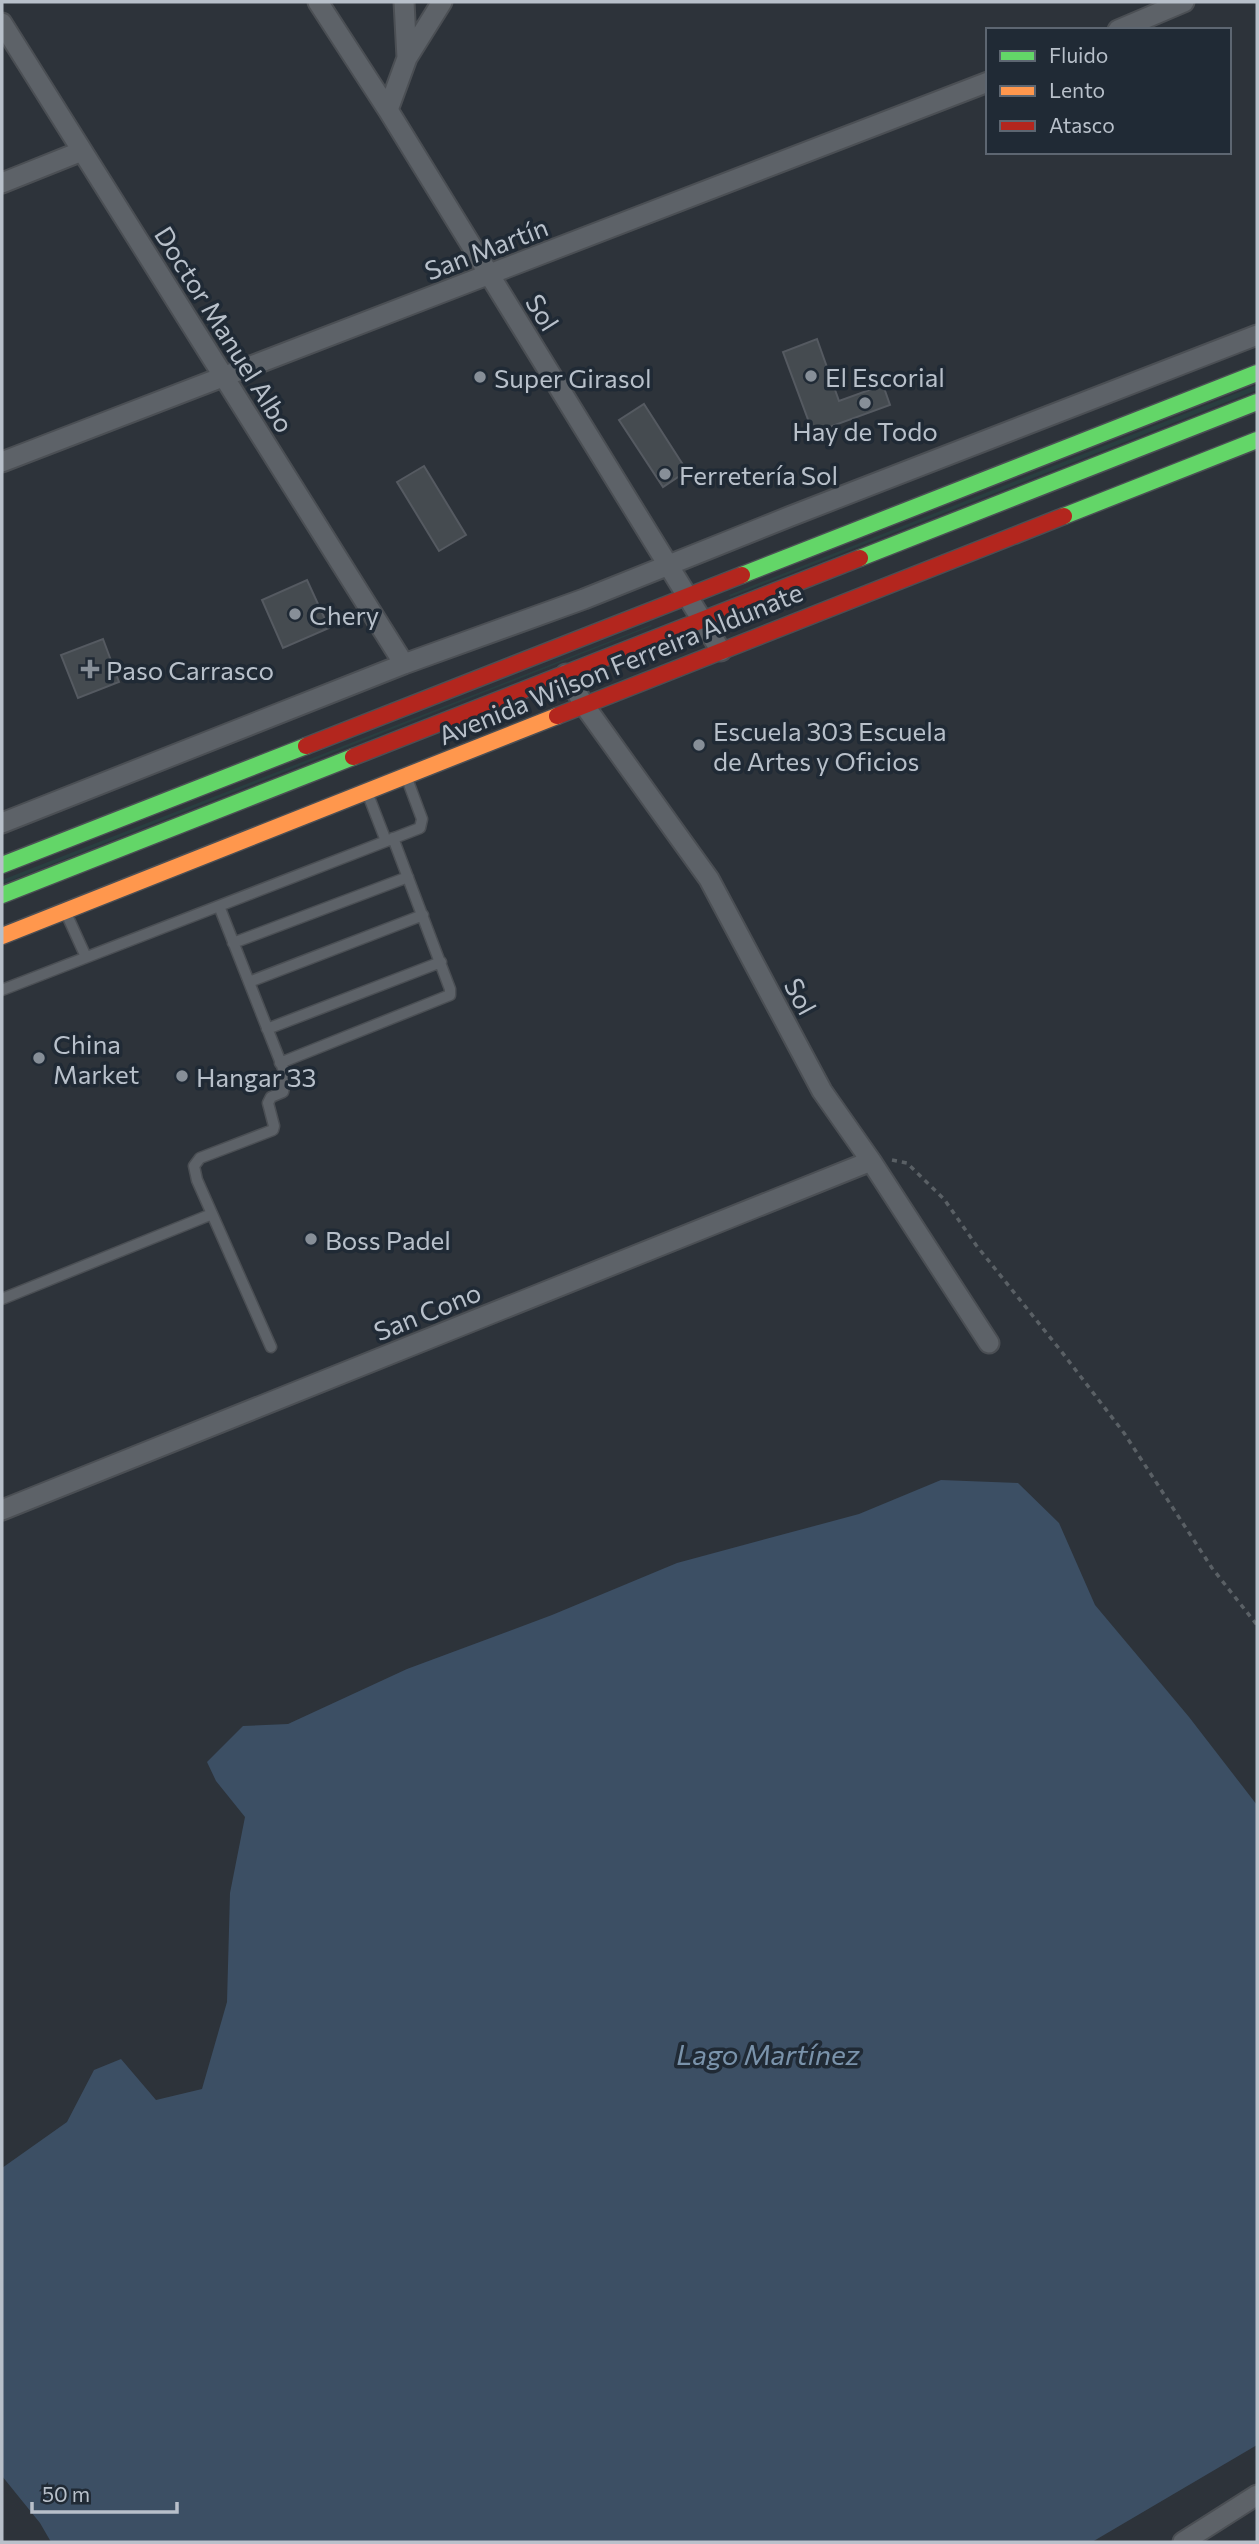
<svg xmlns="http://www.w3.org/2000/svg" width="1259" height="2544" font-family="Commissioner,sans-serif">
	<rect width="100%" height="100%" fill="#2d333a"/>
	<path fill="#2a3e40" d="M1257,385V390L730,597L729,595Z
		M651,625L652,626L2,884V880Z"/>
	<path fill="#3c4f64" d="M941,1480L1018,1483L1059,1523L1095,1605L1189,1717L1257,1805V2445L1092,2542H51L40,2523L2,2476V2168L67,2122L94,2070L121,2059L156,2100L202,2089L227,2002L230,1893L245,1817L216,1781L207,1762L243,1726L288,1724L407,1669L552,1615L677,1563L859,1514Z"/>
	<path fill="#454b50" stroke="#555a61" stroke-width="2" d="M817,339L839,401L883,385L890,405L813,433L783,352Z
		M644,404L687,471L663,487L619,420Z
		M424,466L466,535L439,551L397,482Z
		M307,580L329,628L283,648L262,600Z
		M103,639L119,682L78,698L61,655Z"/>
	<g fill="none" stroke-linecap="round" stroke-linejoin="round">
		<defs>
			<path id="lane" d="M367,792L386,841
				M219,906L286,1076L283,1092L271,1097L268,1103L274,1126L273,1130L200,1158L194,1166L197,1180L271,1347
				M66,913L86,957
				M233,943L408,877
				M249,982L423,915
				M2,990L420,828L422,819L406,776
				M267,1029L441,962
				M280,1063L450,995V989L393,838
				M2,1299L212,1214"/>
			<path id="street" d="M318,2L388,110L721,651
				M404,2L407,58
				M2,23L404,664
				M1118,30L1184,2
				M388,110L407,58L442,2
				M2,183L82,151
				M2,462L988,82
				M566,674L584,705L709,879L822,1091L871,1161L989,1343
				M2,823L404,664L584,599L791,516L1257,335
				M2,1510L871,1161
				M1183,2542L1257,2495"/>
			<path id="fast" d="M1064,516L1257,440
				M860,558L1257,402
				M742,575L1257,373
				M2,865L306,746
				M2,895L353,757"/>
			<path id="slow" d="M2,936L557,716"/>
			<path id="jam" d="M557,716L1064,516
				M306,746L742,575
				M353,757L860,558"/>
		</defs>
		<use href="#lane" stroke="#4b4f54" stroke-width="13"/>
		<use href="#street" stroke="#4b4f54" stroke-width="23"/>
		<use href="#fast" stroke="#4b4f54" stroke-width="19"/>
		<use href="#slow" stroke="#4b4f54" stroke-width="19"/>
		<use href="#jam" stroke="#4b4f54" stroke-width="19"/>
		<path stroke="#5a6065" stroke-width="3.5" stroke-dasharray="5 5" stroke-linecap="butt" d="M892,1160L907,1163L944,1199L976,1245L1061,1351L1124,1433L1212,1568L1257,1625"/>
		<use href="#lane" stroke="#5d6268" stroke-width="10"/>
		<use href="#street" stroke="#5d6268" stroke-width="19"/>
		<use href="#fast" stroke="#63d668" stroke-width="16"/>
		<use href="#slow" stroke="#ff974d" stroke-width="16"/>
		<use href="#jam" stroke="#b3261e" stroke-width="16"/>
	</g>
	<g fill="#878f98" stroke="#202a35" stroke-width="2.5">
		<circle cx="811" cy="376" r="7"/>
		<circle cx="480" cy="377" r="7"/>
		<circle cx="865" cy="403" r="7"/>
		<circle cx="665" cy="474" r="7"/>
		<circle cx="295" cy="614" r="7"/>
		<path d="M86.5 658.5h7v7h7v7h-7v7h-7v-7h-7v-7h7z"/>
		<circle cx="699" cy="745" r="7"/>
		<circle cx="39" cy="1058" r="7"/>
		<circle cx="182" cy="1076" r="7"/>
		<circle cx="311" cy="1239" r="7"/>
	</g>
	<g text-anchor="middle" dominant-baseline="central" stroke-width="7" stroke-linejoin="round" paint-order="stroke">
		<g font-size="26" fill="#b8c0ca" stroke="#202a35">
			<text transform="translate(486 248) rotate(-21)">San Martín</text>
			<text transform="translate(543 312) rotate(58)">Sol</text>
			<text transform="translate(225 329) rotate(58)">Doctor Manuel Albo</text>
			<text transform="translate(620 663) rotate(-22)">Avenida Wilson Ferreira Aldunate</text>
			<text transform="translate(801 996) rotate(62)">Sol</text>
			<text transform="translate(427 1311) rotate(-22)">San Cono</text>
		</g>
		<g font-size="26" fill="#b8c0ca" stroke="#202a35" text-anchor="start">
			<text x="825" y="376">El Escorial</text>
			<text x="494" y="377">Super Girasol</text>
			<text x="865" y="430" text-anchor="middle">Hay de Todo</text>
			<text x="679" y="474">Ferretería Sol</text>
			<text x="309" y="614">Chery</text>
			<text x="106" y="669">Paso Carrasco</text>
			<text x="713" y="730">Escuela 303 Escuela<tspan x="713" dy="30">de Artes y Oficios</tspan></text>
			<text x="53" y="1043">China<tspan x="53" dy="30">Market</tspan></text>
			<text x="196" y="1076">Hangar 33</text>
			<text x="325" y="1239">Boss Padel</text>
		</g>
		<g font-size="28" font-style="italic" fill="#7a93ab" stroke="#202a35">
			<text x="768" y="2054">Lago Martínez</text>
		</g>
	</g>
	<rect width="1259" height="2544" fill="none" stroke="#b8c0ca" stroke-width="7"/>
	<rect x="986" y="28" width="245" height="126" fill="#202a35" stroke="#5d6671" stroke-width="2"/>
	<rect x="1000" y="51" width="35" height="10" fill="#63d668" stroke="#5d6671" stroke-width="2"/>
	<text x="1049" y="63" font-size="21" fill="#b8c0ca">Fluido</text>
	<rect x="1000" y="86" width="35" height="10" fill="#ff974d" stroke="#5d6671" stroke-width="2"/>
	<text x="1049" y="98" font-size="21" fill="#b8c0ca">Lento</text>
	<rect x="1000" y="121" width="35" height="10" fill="#b3261e" stroke="#5d6671" stroke-width="2"/>
	<text x="1049" y="133" font-size="21" fill="#b8c0ca">Atasco</text>
	<path d="M32 2502v10h145v-10" fill="none" stroke="#b8c0ca" stroke-width="3.5"/>
	<text x="42" y="2502" font-size="21" fill="#b8c0ca" stroke="#202a35" stroke-width="5" paint-order="stroke">50 m</text>
</svg>
